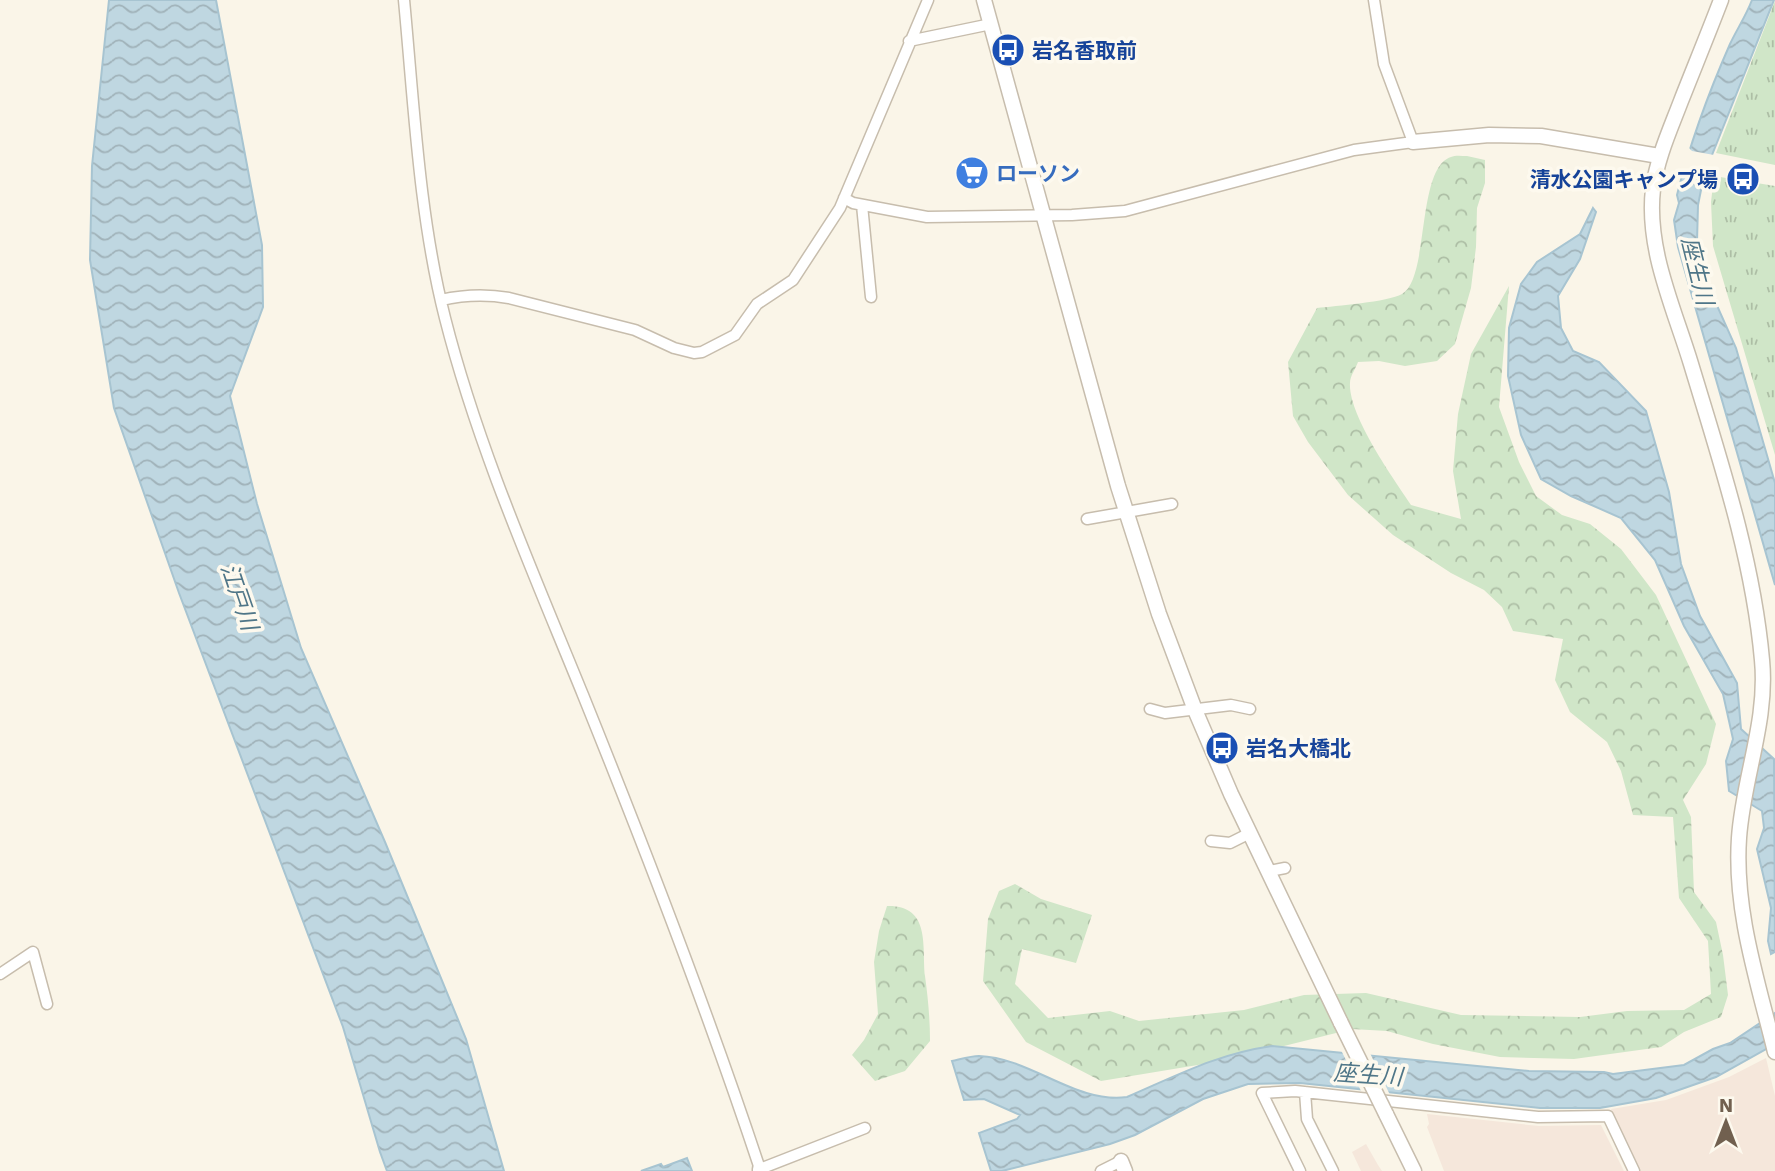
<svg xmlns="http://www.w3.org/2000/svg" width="1775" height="1171" font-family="'Work Sans','Noto Sans JP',sans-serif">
	<defs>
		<pattern id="forest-crowns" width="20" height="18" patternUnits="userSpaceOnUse" patternTransform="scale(1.75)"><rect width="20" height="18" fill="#d0e6c8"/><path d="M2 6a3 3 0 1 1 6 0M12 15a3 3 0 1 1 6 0" fill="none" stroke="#adbea5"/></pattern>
		<pattern id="park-tufts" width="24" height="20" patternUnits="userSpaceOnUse" patternTransform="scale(1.75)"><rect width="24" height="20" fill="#d0e6c8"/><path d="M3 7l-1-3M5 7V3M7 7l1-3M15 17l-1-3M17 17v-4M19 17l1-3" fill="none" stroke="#adbea5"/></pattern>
		<pattern id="water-waves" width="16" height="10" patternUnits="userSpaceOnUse" patternTransform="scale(1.75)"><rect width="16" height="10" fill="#bfd7e1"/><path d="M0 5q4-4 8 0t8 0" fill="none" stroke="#a0b2b9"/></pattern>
	</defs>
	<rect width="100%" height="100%" fill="#faf5e8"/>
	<path fill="#f5e7db" d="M1766,1058L1775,1096V1171H1639L1611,1109L1666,1100L1729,1077Z
		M1427,1114L1539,1126L1601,1125L1624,1171H1444L1427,1127L1429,1124Z
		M1366,1144L1378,1165L1382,1171H1361L1352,1152Z"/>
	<path fill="url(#forest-crowns)" d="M1467,156L1485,160V183L1477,208L1476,247L1471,288L1455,344L1437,361L1405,366L1379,361L1358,362C1356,368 1350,376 1350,383C1348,415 1393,478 1411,505L1461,519L1453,471L1458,414L1471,354L1509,286L1499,407L1519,462L1536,496L1562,515L1590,524L1621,549L1656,595L1716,724L1706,764L1683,800L1691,817L1694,892L1716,922L1723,955L1728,995L1721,1017L1684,1032L1661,1047L1574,1059L1500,1057L1433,1044L1387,1031L1352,1029L1228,1060L1101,1081L1026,1042L983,981L988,919L999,891L1015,884L1041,899L1092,915L1076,963L1022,949L1015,984L1048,1018L1110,1011L1139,1021L1244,1010L1304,995L1366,993L1461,1015L1580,1017L1627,1011L1684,1010L1711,994L1708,941L1679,898L1673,817L1633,815L1621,771L1607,742L1570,712L1555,680L1563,639L1513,631L1502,607L1484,590L1451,573L1393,535L1348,495L1308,442L1293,416L1288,362L1317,308C1335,306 1388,302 1402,294C1430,278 1416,168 1451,157C1455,155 1462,156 1467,156Z
		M887,906C931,905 922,946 925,976C928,998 930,1019 930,1041L905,1071L875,1081L852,1055L864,1040L878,1014L874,962L879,931Z"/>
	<path fill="url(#park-tufts)" d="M1775,1V165L1716,153Z
		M1714,176L1775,186V455L1713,246L1711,202Z"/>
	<path fill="url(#water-waves)" stroke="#a7c4d1" stroke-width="2" d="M109,0H216L262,245L263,307L230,396L257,504L301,648L385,842L466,1039L504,1171H387L380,1152L343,1027L179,593L114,408L90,260L92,166Z
		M1752,0H1774L1704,175L1698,205L1697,242L1710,290L1736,348L1775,483V585L1678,247L1674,220L1679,203L1677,195C1690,143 1708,94 1730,44C1737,29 1746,16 1752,0Z
		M1593,208L1596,212L1580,259L1558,296L1561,328L1573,351L1599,362L1646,411L1669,492L1681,564L1700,616L1737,683L1741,729L1774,759L1775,952L1771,954L1768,941L1771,908L1757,849L1764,828L1762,811L1729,791L1726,761L1733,739L1723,694L1684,626L1655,560L1621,518L1571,496L1541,479L1521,435L1508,376L1509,328L1521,284L1537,262L1580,234Z
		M1775,1013V1044L1716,1077L1656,1098L1600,1108H1540L1300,1083L1248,1084L1203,1099L1135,1135L1110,1144L1002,1171H991L979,1133L1017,1119L1020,1115L984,1099L964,1100L952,1061C961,1059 971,1056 979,1056C1032,1058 1075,1104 1127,1097C1178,1075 1217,1054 1272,1046L1529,1071L1604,1072L1613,1074L1684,1065L1713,1049L1730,1043Z
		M687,1158L692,1171H641L661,1164L663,1167Z"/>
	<path fill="#faf5e8" d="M1688,147L1692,151L1714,155L1707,175L1685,171L1679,173Z
		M1340,1048L1369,1051L1390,1095L1362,1093Z"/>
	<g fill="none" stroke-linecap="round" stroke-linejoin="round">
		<defs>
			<path id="minor" d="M404,0C414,105 419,216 445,318C478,448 533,572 583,695C646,851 707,1009 760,1169L865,1128
				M909,41L991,24
				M844,198L853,203L927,217L1072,215L1125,211L1354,150L1413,142L1384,64L1374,0
				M862,205L871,297
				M441,300C463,295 486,294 509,298L635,330L674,348L694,353L702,352L735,335L757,304L793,280L840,208L928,0
				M1087,519L1172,504
				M1150,709L1165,713L1231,705L1250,709
				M1211,841L1230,843L1250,833
				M1269,871L1285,868
				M0,974L33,952L47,1004
				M1305,1092L1307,1119L1333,1171
				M1101,1171L1121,1161
				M1300,1171L1262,1093L1295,1091L1538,1117L1608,1116L1634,1171"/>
			<path id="tertiary" d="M984,0L1118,486L1159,614L1195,710L1231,794L1341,1023
				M1721,0C1708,34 1694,68 1681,101C1670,130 1657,158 1653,189C1646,249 1674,308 1691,364C1720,460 1753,559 1762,660C1768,721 1743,778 1739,838C1734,911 1758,982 1775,1052
				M1413,142L1489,135L1541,136L1659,156
				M1386,1114L1414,1171
				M1121,1161L1125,1171
				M760,1169V1171"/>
		</defs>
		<use href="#minor" stroke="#c7bdad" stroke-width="13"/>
		<use href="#tertiary" stroke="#c7bdad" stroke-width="17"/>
		<use href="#minor" stroke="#fff" stroke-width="10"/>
		<use href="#tertiary" stroke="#fff" stroke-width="14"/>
		<defs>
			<path id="tertiary-bridge" d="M1341,1023L1386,1114"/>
		</defs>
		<use href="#tertiary-bridge" stroke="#c7bdad" stroke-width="17" stroke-linecap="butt"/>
		<use href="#tertiary-bridge" stroke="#fff" stroke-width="14"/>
	</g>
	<defs>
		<symbol id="bus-disc" viewBox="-11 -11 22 22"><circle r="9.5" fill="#1a4fb4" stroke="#fdf9ee"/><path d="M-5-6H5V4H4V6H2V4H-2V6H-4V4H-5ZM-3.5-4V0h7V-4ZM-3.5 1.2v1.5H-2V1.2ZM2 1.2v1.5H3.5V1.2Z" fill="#fff"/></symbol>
		<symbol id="supermarket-disc" viewBox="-11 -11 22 22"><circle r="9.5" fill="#3f7fe0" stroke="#fdf9ee"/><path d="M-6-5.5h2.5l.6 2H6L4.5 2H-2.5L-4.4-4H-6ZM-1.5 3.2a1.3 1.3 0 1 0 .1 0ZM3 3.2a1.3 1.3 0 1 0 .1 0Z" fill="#fff"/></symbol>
	</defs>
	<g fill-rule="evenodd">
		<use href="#bus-disc" x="989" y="31" width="38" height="38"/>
		<use href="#supermarket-disc" x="953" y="154" width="38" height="38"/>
		<use href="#bus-disc" x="1724" y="160" width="38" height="38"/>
		<use href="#bus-disc" x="1203" y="729" width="38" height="38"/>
	</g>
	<g text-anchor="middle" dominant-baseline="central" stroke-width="7" stroke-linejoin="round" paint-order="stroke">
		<g font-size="21" font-weight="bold" fill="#164399" stroke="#fdf9ee" text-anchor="start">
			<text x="1032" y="50">岩名香取前</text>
			<text x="1718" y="179" text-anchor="end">清水公園キャンプ場</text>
			<text x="1246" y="748">岩名大橋北</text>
		</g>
		<g font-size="21" font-weight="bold" fill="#366cbe" stroke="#fdf9ee" text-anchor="start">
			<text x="996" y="173">ローソン</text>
		</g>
		<g font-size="23" font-style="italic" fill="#4f7688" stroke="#fdf9ee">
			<text transform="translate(1697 271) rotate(76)">座生川</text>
			<text transform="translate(239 597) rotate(71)">江戸川</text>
			<text transform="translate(1368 1075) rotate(4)">座生川</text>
		</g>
	</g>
	<g transform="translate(1726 1122)" stroke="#fdf9ee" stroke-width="5" paint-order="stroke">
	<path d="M0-5L12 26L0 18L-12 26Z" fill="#71604f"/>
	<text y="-10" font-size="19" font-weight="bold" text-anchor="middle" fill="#71604f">N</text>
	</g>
</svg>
